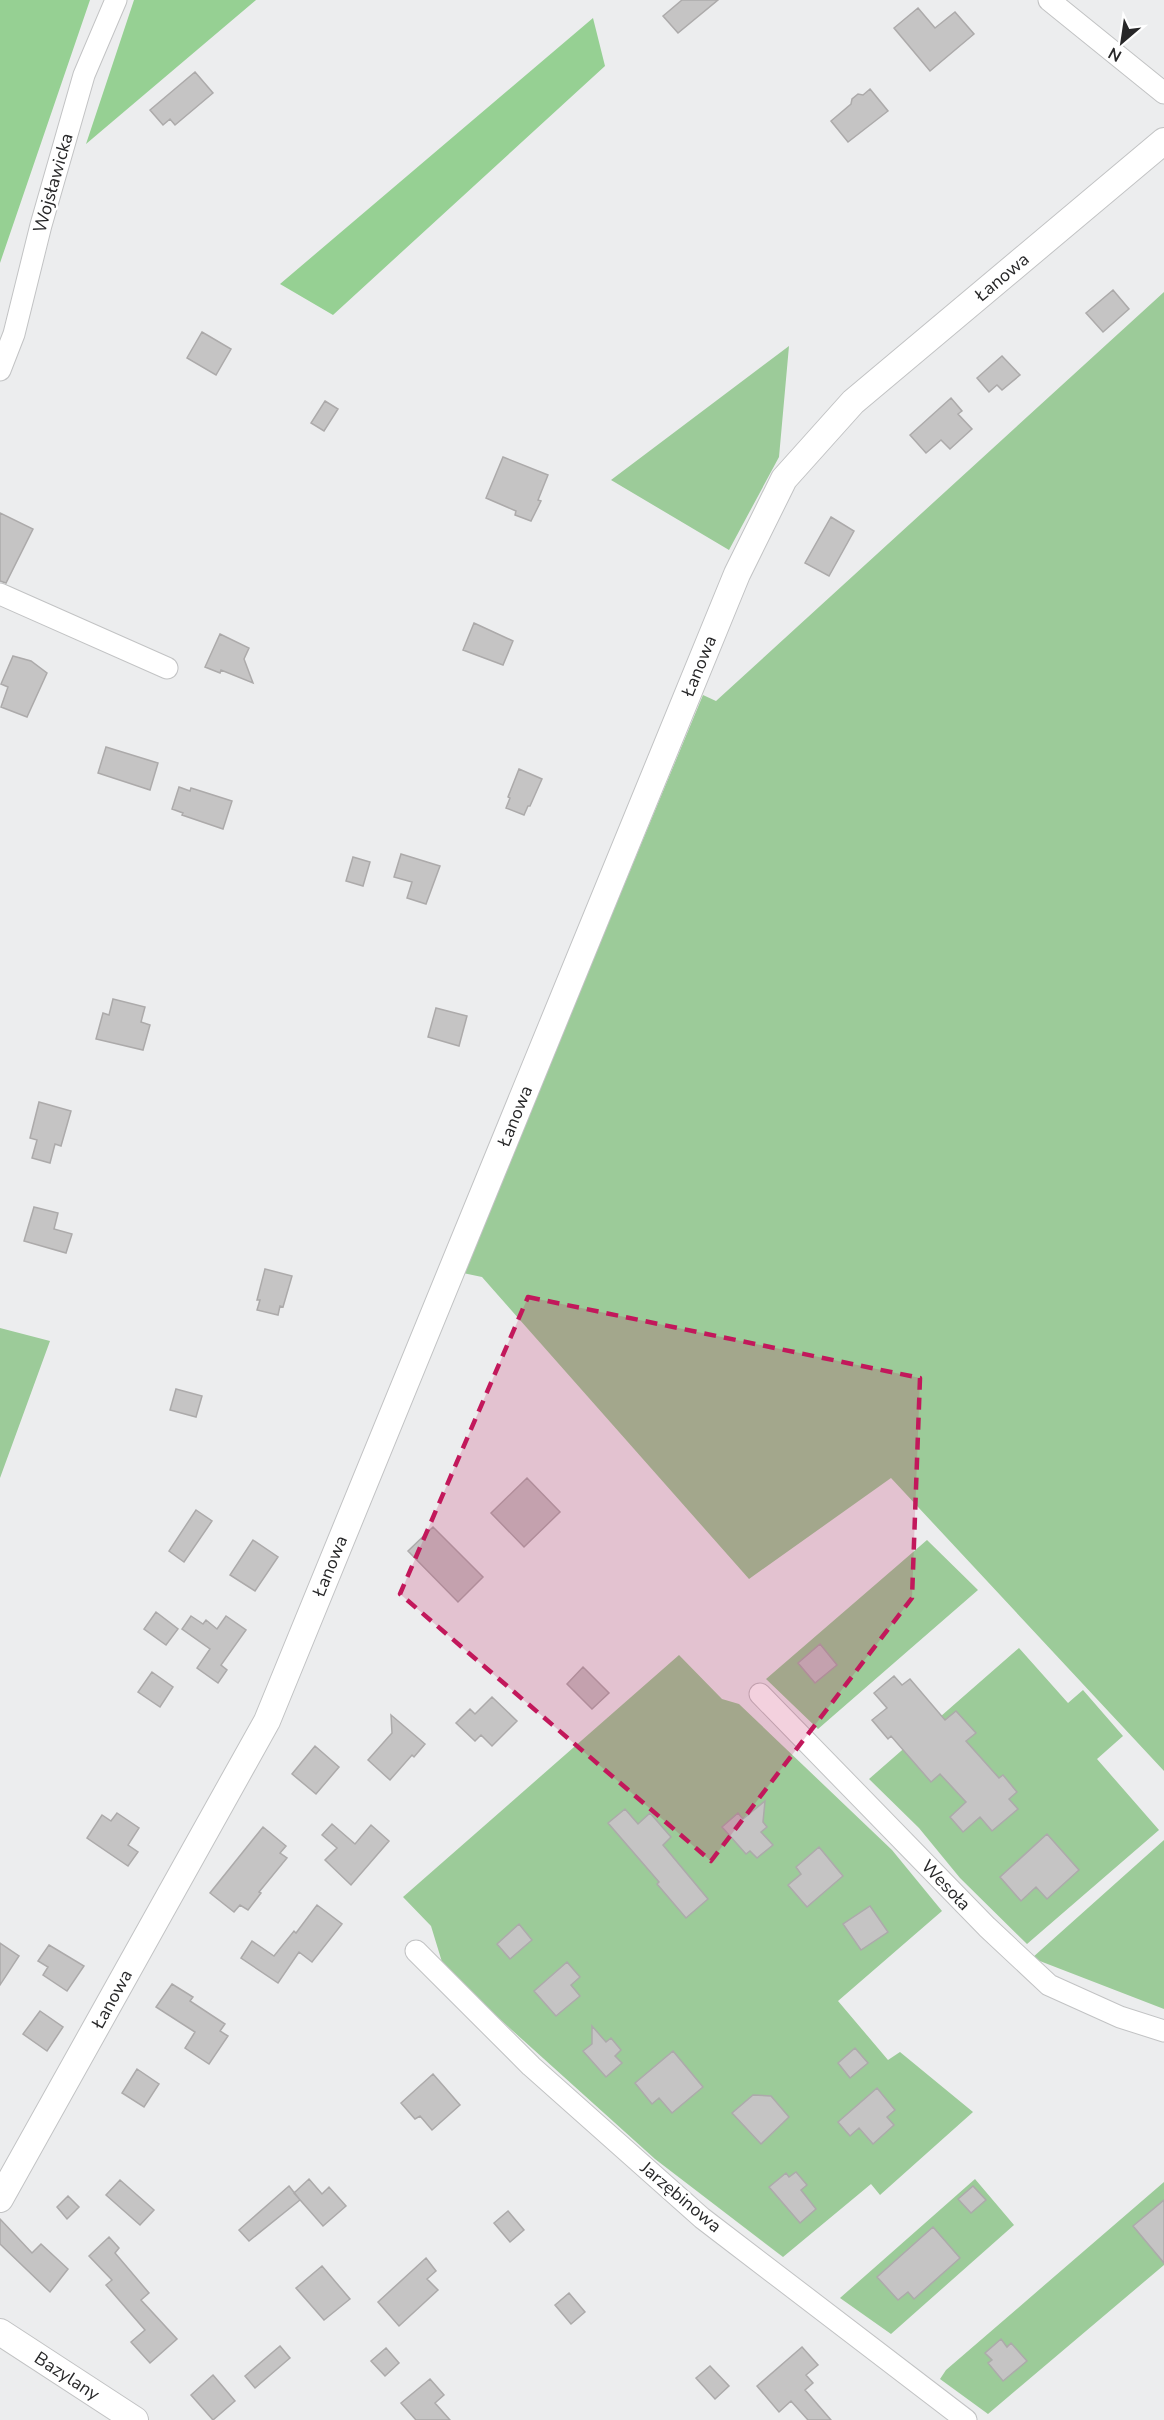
<svg xmlns="http://www.w3.org/2000/svg" width="1164" height="2420" font-family="'Nunito Sans',sans-serif">
	<rect width="100%" height="100%" fill="#ecedee"/>
	<path fill="#9ccb99" d="M1164,292V1771L891,1478L749,1579L482,1277L463,1273L703,695L716,701Z
		M789,346L779,457L729,550L611,480Z
		M0,1328L50,1341L0,1478Z
		M927,1540L978,1590L818,1729L766,1679Z
		M1019,1648L1068,1703L1083,1690L1123,1736L1097,1759L1159,1830L1027,1944L960,1878L919,1828L869,1779Z
		M679,1655L722,1699L739,1704L892,1850L942,1911L838,2001L888,2060L900,2052L973,2112L880,2195L871,2184L783,2257L655,2159L493,2013L442,1962L431,1926L403,1897Z
		M1164,1840V2009L1032,1958Z
		M975,2179L1014,2225L891,2334L840,2298Z
		M1164,2182V2265L988,2414L940,2379L946,2370Z"/>
	<path fill="#96d093" d="M0,0H90L0,263Z
		M134,0H256L86,144Z
		M593,18L605,66L333,315L280,284Z"/>
	<path fill="#c5c4c4" stroke="#acaaaa" stroke-width="1.5" d="M682,0H718L678,33L663,16Z
		M918,8L935,28L955,12L974,34L930,71L894,28Z
		M195,72L213,93L175,125L170,119L163,125L150,110Z
		M870,89L888,111L848,142L831,121L851,104L852,99L858,94L863,95Z
		M1113,290L1129,309L1103,332L1086,313Z
		M202,332L231,349L216,375L187,358Z
		M1002,356L1020,375L1002,390L997,385L989,392L977,378Z
		M951,398L962,411L958,414L972,429L950,449L941,440L926,453L910,435Z
		M325,401L338,409L324,431L311,423Z
		M503,457L548,475L538,500L541,501L531,521L515,515L516,511L486,498Z
		M0,513L33,529L6,583L0,581Z
		M831,517L854,531L829,576L805,563Z
		M474,623L513,641L503,665L463,650Z
		M220,634L249,648L244,659L253,683L221,670L220,673L205,667Z
		M13,656L31,661L47,673L27,717L1,707L8,687L1,684Z
		M106,747L158,763L150,790L98,773Z
		M519,769L542,779L530,806H528L524,815L506,808L510,798L508,797Z
		M179,787L190,791L191,788L232,801L223,829L182,815L183,813L172,809Z
		M401,854L440,866L426,904L407,898L412,882L394,877Z
		M353,857L370,862L363,886L346,881Z
		M113,999L145,1007L141,1022L150,1025L143,1050L96,1039L103,1013L109,1015Z
		M436,1008L467,1016L459,1046L428,1037Z
		M39,1102L71,1111L61,1146L55,1144L50,1163L32,1158L37,1140L30,1138Z
		M34,1207L58,1213L54,1229L72,1234L66,1253L24,1241Z
		M265,1269L292,1276L283,1307L280,1306L278,1315L257,1310L260,1300H257Z
		M176,1389L202,1396L196,1417L170,1410Z
		M527,1478L560,1512L524,1547L491,1513Z
		M196,1510L212,1521L184,1562L169,1551Z
		M433,1527L483,1577L458,1602L408,1551Z
		M253,1540L278,1557L255,1591L230,1575Z
		M156,1612L178,1629L166,1645L144,1629Z
		M191,1616L203,1624L206,1620L217,1629L226,1616L246,1630L221,1665L227,1670L218,1683L197,1668L210,1649L182,1629Z
		M820,1644L837,1665L815,1683L798,1663Z
		M583,1667L609,1693L592,1709L567,1684Z
		M152,1672L173,1687L160,1707L138,1692Z
		M894,1676L902,1685L910,1679L945,1720L956,1711L976,1733L966,1741L999,1778L1003,1775L1017,1792L1009,1799L1018,1809L992,1831L980,1817L963,1832L950,1817L966,1802L940,1774L931,1782L891,1736L888,1739L872,1720L887,1708L874,1693Z
		M492,1697L517,1721L492,1746L481,1735L475,1741L456,1723L470,1709L475,1714Z
		M391,1715L425,1744L414,1757L412,1755L390,1780L368,1760L392,1733Z
		M315,1746L339,1767L316,1794L292,1774Z
		M765,1801L763,1822L767,1827L761,1832L773,1845L757,1858L750,1851L746,1854L722,1827L738,1813L743,1819Z
		M625,1809L638,1824L650,1813L671,1837L663,1845L708,1899L686,1918L657,1884L659,1882L608,1823Z
		M117,1813L139,1828L128,1845L138,1852L128,1866L87,1838L102,1815L111,1821Z
		M332,1824L355,1844L371,1825L389,1841L351,1885L325,1860L337,1848L322,1835Z
		M263,1827L286,1846L280,1853L287,1858L259,1892L261,1893L248,1910L240,1905L234,1912L210,1893Z
		M1047,1834L1079,1870L1047,1899L1036,1887L1021,1901L1000,1877Z
		M819,1847L843,1876L807,1907L788,1885L801,1874L796,1867Z
		M317,1905L342,1924L312,1962L299,1952L278,1983L241,1958L252,1941L274,1956L294,1931L296,1933Z
		M870,1906L888,1932L861,1950L843,1924Z
		M519,1924L532,1940L510,1959L497,1944Z
		M0,1943L19,1956L0,1985Z
		M49,1945L84,1966L67,1991L43,1975L48,1967L38,1961Z
		M567,1962L580,1977L571,1985L580,1996L556,2016L534,1991Z
		M172,1984L193,1997L190,2001L225,2024L220,2031L228,2036L209,2064L185,2048L195,2032L156,2007Z
		M40,2011L63,2027L47,2051L23,2034Z
		M592,2026L606,2042L611,2038L621,2050L615,2056L622,2063L606,2077L583,2051L592,2044Z
		M855,2048L868,2063L850,2078L838,2063Z
		M673,2051L703,2087L672,2113L659,2098L652,2104L635,2083Z
		M137,2069L159,2084L144,2107L122,2093Z
		M433,2074L460,2105L432,2130L420,2116L415,2119L401,2103Z
		M877,2088L895,2110L887,2117L894,2125L873,2144L859,2128L850,2136L838,2122Z
		M753,2095L771,2096L789,2117L761,2144L732,2113Z
		M796,2172L807,2185L801,2190L816,2209L800,2223L769,2187L786,2173L789,2177Z
		M309,2179L322,2194L329,2187L346,2206L323,2226L294,2193Z
		M120,2180L154,2210L140,2225L106,2195Z
		M289,2186L300,2200L249,2241L239,2230Z
		M973,2186L986,2200L971,2213L958,2199Z
		M68,2196L79,2207L67,2219L57,2207Z
		M1164,2200V2263L1133,2226Z
		M508,2211L524,2230L510,2242L494,2223Z
		M0,2219L32,2253L41,2244L68,2269L50,2292L0,2244Z
		M933,2227L960,2258L914,2299L908,2292L898,2300L877,2277Z
		M109,2237L119,2248L115,2253L149,2293L141,2300L177,2339L150,2363L131,2342L145,2330L106,2285L112,2280L89,2256Z
		M426,2258L436,2271L427,2279L438,2290L399,2326L378,2302Z
		M322,2266L350,2299L324,2320L296,2288Z
		M569,2293L585,2312L571,2324L555,2305Z
		M1001,2339L1007,2347L1011,2343L1027,2361L1003,2381L988,2363L992,2360L985,2353Z
		M280,2346L290,2358L255,2388L245,2376Z
		M802,2347L818,2365L806,2375L813,2383L805,2390L831,2420H808L791,2401L779,2412L757,2386Z
		M386,2348L399,2363L385,2376L371,2361Z
		M710,2366L729,2386L715,2399L696,2378Z
		M213,2375L235,2401L213,2420L191,2395Z
		M430,2379L444,2395L435,2403L450,2420H416L401,2403Z"/>
	<g fill="none" stroke-linecap="round" stroke-linejoin="round">
		<defs>
			<path id="minor" d="M1049,0L1164,93
				M0,370L14,334L41,225L84,75L116,0
				M0,594L167,668
				M760,1694L987,1927L1049,1985L1120,2017L1164,2031
				M416,1951L531,2066L702,2218L966,2420"/>
			<path id="tertiary" d="M0,2199L267,1721L737,574L784,479L853,402L1164,141
				M0,2332L135,2420"/>
		</defs>
		<use href="#minor" stroke="#c2c3c4" stroke-width="23"/>
		<use href="#tertiary" stroke="#c2c3c4" stroke-width="28"/>
		<use href="#minor" stroke="#fff" stroke-width="21"/>
		<use href="#tertiary" stroke="#fff" stroke-width="26"/>
	</g>
	<path fill="#c2185b" fill-opacity="0.2" stroke="#c2185b" stroke-width="4.5" stroke-dasharray="12 8" stroke-linejoin="round" d="M528,1297L920,1378L912,1598L711,1861L400,1594Z"/>
	<g text-anchor="middle" dominant-baseline="central" stroke-width="5" stroke-linejoin="round" paint-order="stroke">
		<g font-size="18" fill="#272728" stroke="#fff">
			<text transform="translate(53 183) rotate(-74)">Wojsławicka</text>
			<text transform="translate(1002 277) rotate(-40)">Łanowa</text>
			<text transform="translate(699 666) rotate(-68)">Łanowa</text>
			<text transform="translate(515 1116) rotate(-68)">Łanowa</text>
			<text transform="translate(330 1566) rotate(-68)">Łanowa</text>
			<text transform="translate(946 1885) rotate(46)">Wesoła</text>
			<text transform="translate(112 1999) rotate(-61)">Łanowa</text>
			<text transform="translate(681 2197) rotate(40)">Jarzębinowa</text>
			<text transform="translate(67 2376) rotate(33)">Bazylany</text>
		</g>
	</g>
	<g transform="translate(1122 42) rotate(209)" stroke="#ffffff" stroke-width="4.5" paint-order="stroke">
	<path d="M0-4.5L10 22L0 15L-10 22Z" fill="#272728"/>
	<text y="-9" font-size="16" font-weight="bold" text-anchor="middle" fill="#272728">N</text>
	</g>
</svg>
